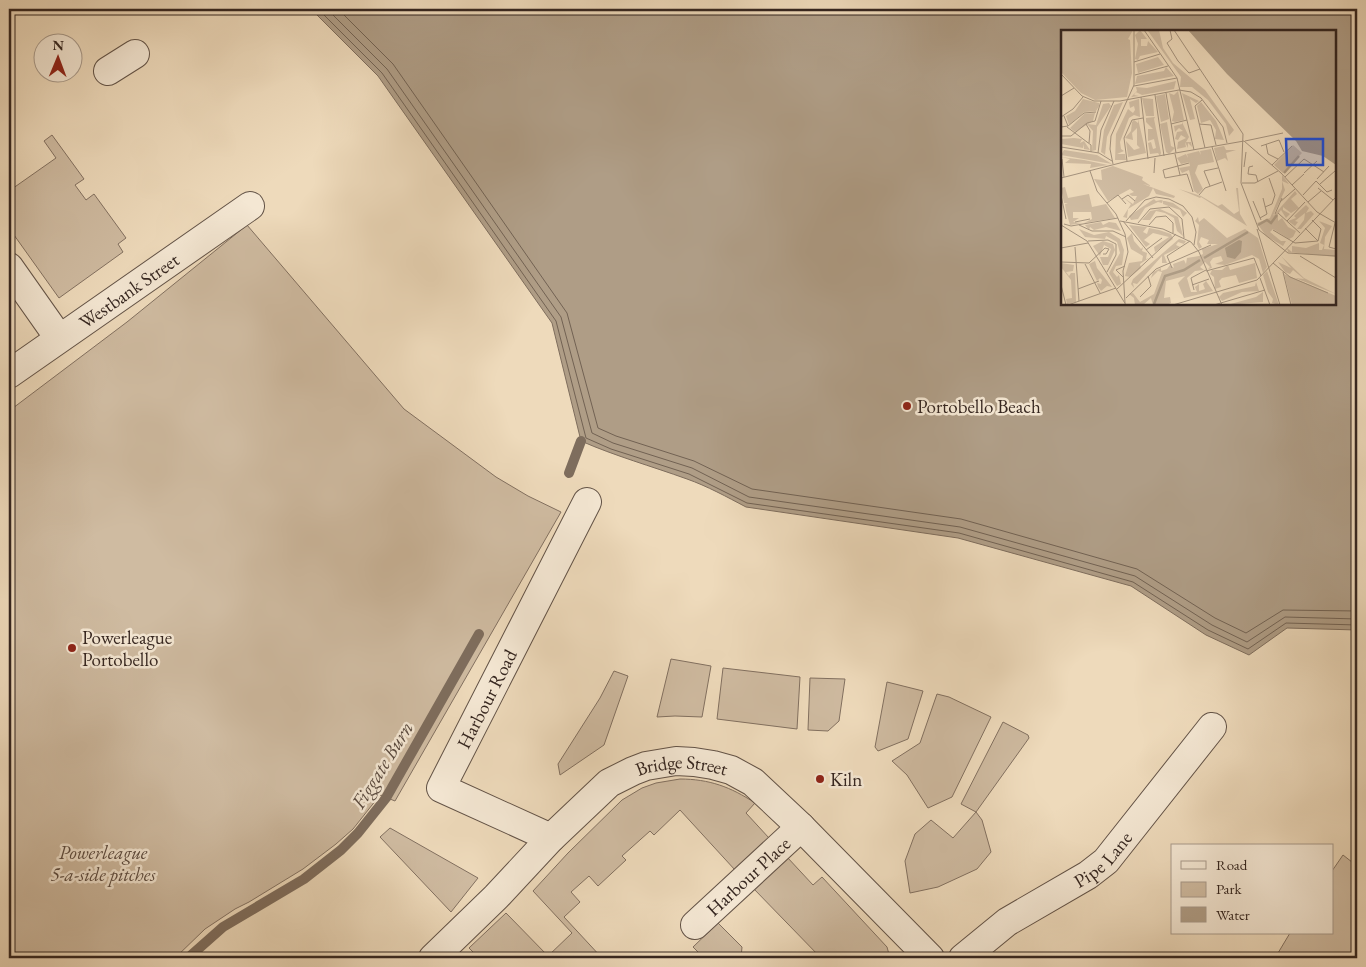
<svg xmlns="http://www.w3.org/2000/svg" width="1366" height="967" font-family="'EB Garamond',serif">
	<rect width="100%" height="100%" fill="#eedabb"/>
	<filter id="stains"><feTurbulence type="fractalNoise" baseFrequency=".004" numOctaves="4"/><feColorMatrix values="0 0 0 0 .2 0 0 0 0 .09 0 0 0 0 .02 0 0 0 .5 -.17"/></filter>
	<radialGradient id="worn" r=".72"><stop offset=".6" stop-color="#630" stop-opacity="0"/><stop offset="1" stop-color="#630" stop-opacity=".3"/></radialGradient>
	<path fill="#cfbba1" stroke="#827060" d="M52,135L84,179L75,185L86,200L94,194L126,238L118,244L123,252L59,298L9,228V191L56,158L44,141Z
		M247,225L404,409L496,477L528,496L561,512L395,801L380,795L353,829L336,844L303,869L249,902L235,909L205,929L175,958H9V411L127,322Z
		M671,659L711,666L702,717L675,716L657,717Z
		M723,668L800,677L797,729L717,719Z
		M614,671L628,676L604,745L560,775L558,764L600,698Z
		M810,678L845,679L839,721L828,731L808,730Z
		M887,682L923,691L908,739L878,751L875,747Z
		M937,694L949,697L991,717L952,797L928,808L907,775L892,761L920,743Z
		M1003,722L1028,735L1029,738L976,812L982,820L991,852L977,869L938,887L910,893L905,861L915,834L931,820L953,838L976,812L961,804Z
		M680,779C709,779 731,787 755,803L746,813L769,838L735,870L680,810L654,835L650,831L622,856L626,860L598,886L589,876L571,892L580,902L564,917L602,958H479L469,948L506,913L548,956L572,933L533,891L568,853L622,800L642,788L656,783Z
		M390,828L478,878L451,912L380,837Z
		M1343,855L1357,866V889L1351,896L1357,901V958H1275L1290,933H1332V871Z
		M787,857L813,885L822,877L887,947L890,958H821L753,888Z
		M718,923L742,947L741,958H704L693,947Z"/>
	<path fill="#af9d86" stroke="#7e6d5d" fill-rule="evenodd" d="M311,9H1357V630L1287,628L1249,655L1206,635L1131,586L958,538L746,507C727,497 707,486 687,479C651,466 615,456 581,441L552,323L378,76ZM1062,31H1335V304H1062Z"/>
	<g fill="none" stroke-linecap="round" stroke-linejoin="round">
		<path stroke="#726253" stroke-width="1" d="M318,9L382,73L556,321L586,438L611,449L689,474L747,503L959,533L1133,582L1208,630L1248,649L1286,623L1357,625
			M327,9L387,69L561,317L592,433L613,443L692,468L749,497L960,527L1135,576L1212,625L1247,642L1285,617L1357,619
			M338,9L393,64L567,313L598,428L616,436L694,461L752,489L961,519L1137,569L1215,618L1246,633L1283,610L1357,611"/>
		<path stroke="#7e6d5d" stroke-width="10" d="M569,473L581,441
			M188,958L223,927L304,879L341,850L358,833L386,798L479,634"/>
		<defs>
			<g id="minor">
				<path d="M108,71L135,54"/>
				<path d="M9,267L59,338"/>
				<path id="s1" d="M9,374L250,206"/>
				<path id="s2" d="M551,838L441,788L587,502"/>
				<path id="s3" d="M695,925L801,827"/>
				<path id="s4" d="M433,958L496,897L551,838L609,783L633,771L646,766L676,761L694,762L713,765L731,770L753,782L801,827L930,958"/>
				<path id="s5" d="M963,958L1007,922L1088,875L1106,861L1212,727"/>
			</g>
		</defs>
		<use href="#minor" stroke="#635347" stroke-width="30"/>
		<use href="#minor" stroke="#f4e7d3" stroke-width="28"/>
	</g>
	<g fill="#8f2418" stroke="#f4e7d3" stroke-width="2">
		<circle cx="907" cy="406" r="5"/>
		<circle cx="72" cy="648" r="5"/>
		<circle cx="820" cy="779" r="5"/>
	</g>
	<g text-anchor="middle" dominant-baseline="central" stroke-width="5" stroke-linejoin="round" paint-order="stroke">
		<g font-size="19" fill="#352620" stroke="#f4e7d3">
			<text stroke="none"><textPath href="#s1" startOffset="146">Westbank Street</textPath></text>
			<text stroke="none"><textPath href="#s2" startOffset="221">Harbour Road</textPath></text>
			<text stroke="none"><textPath href="#s4" startOffset="325">Bridge Street</textPath></text>
			<text stroke="none"><textPath href="#s5" startOffset="172">Pipe Lane</textPath></text>
			<text stroke="none"><textPath href="#s3" startOffset="72">Harbour Place</textPath></text>
		</g>
		<g font-size="19" fill="#352620" stroke="#f4e7d3" text-anchor="start">
			<text x="917" y="406">Portobello Beach</text>
			<text x="82" y="637">Powerleague<tspan x="82" dy="22">Portobello</tspan></text>
			<text x="830" y="779">Kiln</text>
		</g>
		<g font-size="19" font-style="italic" fill="#5c4b40" stroke="#f4e7d3">
			<text x="103" y="852">Powerleague<tspan x="103" dy="22">5-a-side pitches</tspan></text>
		</g>
		<g font-size="20" font-style="italic" fill="#5a4a3f" stroke="#f4e7d3">
			<text transform="translate(382 765) rotate(-58)">Figgate Burn</text>
		</g>
	</g>
	<g transform="translate(1061 30)">
		<rect width="275" height="275" fill="#eedabb"/>
		<path d="M0,0H72L67,9L69,10L71,43L66,67L34,70L20,63L0,42ZM79,0L86,9H80V16H86L87,11L97,22L79,26L77,30L74,29L77,14L74,5ZM98,0L102,18L112,33L144,60L173,100L168,106L165,94L147,70L131,57H119L120,47L87,1ZM97,27L103,35L77,43L75,34ZM105,37L113,46L74,54L76,46L103,41ZM115,51L113,59L81,65L75,62L73,65L78,66L70,67L76,61L75,57L86,58ZM117,61L123,90L114,92L111,91L113,82L108,63L113,65ZM121,63L138,71L135,73L129,69L134,89L129,90ZM104,64L108,89L100,92L95,66ZM81,68L92,69L93,86H85ZM22,69L38,73V76L35,81L23,82L8,95L5,86L14,81ZM78,69L79,87L73,85L68,88L59,112L60,119L63,121L56,124H64L65,130H54L55,104L67,79L72,83L74,80L73,76L69,78L68,72ZM62,72L46,107L44,125L49,128L40,122L43,100L53,75ZM140,72L155,91L163,110L154,109L155,100L149,90L140,93L136,76ZM48,73L50,76L36,97L35,120L31,121L32,101L26,94L35,95L42,74ZM34,83L32,91L14,102L9,98L23,84ZM94,87L93,89L100,123L99,126L97,123L89,124L87,113L90,112L92,119L95,118L93,109L87,111V99H92L85,92V88ZM77,89L85,123L67,127L65,111L73,120L79,118L76,115V98L71,103L72,110L64,108L70,101L71,92L73,90L77,93ZM106,92L110,116L114,118L108,124L105,122L99,94ZM121,92L128,107L125,112H130L131,117L127,113V118L124,112L125,117L116,119L117,112L125,108L120,105L117,110L114,109L116,102L122,101L118,98L114,102L113,96L121,94ZM13,108L21,109L19,113L23,111L29,120L23,119V114L22,118L0,114V109ZM232,115L241,123L222,143L213,135ZM163,116L165,120H175L165,123L167,131L164,128L156,131L153,118ZM150,119L153,132L137,135L134,143L142,159L137,164L133,161L128,140L121,143L118,138L129,136L128,132L120,134L116,128L125,124L127,128L126,124L138,121L140,125L139,121ZM3,120L36,125L51,134L0,125ZM0,127L23,130L47,135L29,138L30,134L4,133L9,129ZM52,136L82,147L81,150L90,156L82,154L114,166L113,168L95,164L92,158L88,166L67,179L66,188L62,187L70,174L63,168L72,174L76,166H71L68,164L73,162L69,159L47,171L33,149L41,150L40,140ZM221,145L228,154L221,151L224,160L212,186L234,161L236,164L230,169L238,178L230,183L222,177V180L229,184L225,188L220,180L217,184V191L221,188L227,197L235,201L232,207L228,209L212,199L209,202L220,211H225L222,216L205,206L196,193L209,188L221,159ZM4,157L7,168L28,164L31,177L45,174L54,188L23,193L31,189L30,182H12V188H18L12,192L21,193L9,195L5,181L4,174L7,173H3L0,158ZM175,158H177L179,184L186,196L140,167L139,168L118,159L140,166L157,176L161,174L173,184L178,181ZM93,169L95,171L100,170L112,173L126,183L122,187L119,180L102,174V170L101,173L97,172L84,178L77,189L70,190L68,186ZM245,175L248,178L245,183L250,181L253,184L240,199H236L243,190L244,183L234,191L237,192L234,196L227,191L235,188L233,186ZM99,179L117,187L122,206L116,201L113,188L104,183L95,181L89,190H81L89,181ZM137,187L138,192L143,188L166,208L184,199L197,208L206,237L202,243L198,229L191,225L164,235L154,234L162,231L160,226L152,228L149,232L151,238L147,239L149,237L144,232L139,237L143,240L134,241L126,248L130,262H136L134,257L138,254V261L144,259L142,254L145,251L152,261L123,268L117,253L124,246L105,251L103,268L109,267L110,273L106,275H92L90,268L83,274L74,275L73,268L68,264L72,263L79,272L93,264L101,242L97,241L90,248L92,242L100,238V241L106,239L109,235L113,238L112,234L123,230L125,234L126,228L138,226L142,224L141,219L157,214H146L148,210L140,207L138,212L141,217L138,219L136,214L138,195L134,191ZM258,191L271,196L264,207L263,219L275,220V227L227,222L226,218L231,222V216L245,218L258,213V220H261L263,215L259,213L264,198ZM40,192L42,195L48,192L55,193L60,201L45,197L33,200L29,197L28,200L24,195ZM68,195L86,197L82,202L86,204L88,198L98,200L110,204L112,209L94,222L93,217L108,207L92,203L83,210L89,214L85,217ZM18,199L33,205L48,202L59,209L63,220L61,235L55,236L52,242L56,247L58,245L60,254L56,256L48,243L59,223L56,212L45,206L44,209L24,207ZM71,203L73,211L80,219L82,217L81,221L86,223L85,229L88,228L79,234L80,238L69,247L64,246L68,233L81,231L82,226L70,219L66,208ZM118,209L125,211L123,214L117,212L115,215L119,217L103,225L106,233H101V226L76,254L72,253L73,258L70,254L72,249ZM42,211L52,214L54,220L47,235H42L39,227H47L50,219L43,215L39,226L32,216ZM220,226L243,248L275,264L234,248L243,249L232,240L229,244L224,242L217,232L230,238ZM34,231L36,238L51,257L46,256L40,261L37,257L36,253L40,254L41,250L39,248L36,251L28,234ZM0,233L13,235L12,241L5,242L8,246L10,243H14L15,272L6,274L5,269L11,268L10,250L0,237ZM194,233L196,248L178,253L175,245L161,248L158,251L160,257L154,259L153,247L149,244L151,240H161L167,235L169,240ZM206,241L218,275L211,273L212,269L207,262L202,245ZM223,244L275,266V275H231ZM195,252L198,261L181,262L161,271L158,267L162,263L194,256ZM202,262V272L166,275L195,267Z" fill="#cfbba1"/>
		<path d="M127,0H275V135L262,126L241,121L235,111L166,44ZM178,210L181,211L180,222L174,229L166,227L164,218Z" fill="#af9d86"/>
		<path fill="none" stroke="#af9d86" stroke-width="2.5" d="M223,143L238,126M197,195L206,190L210,193L216,185M143,228L187,202M93,274L104,246L123,240L139,230"/>
		<path fill="none" stroke="#a4927d" stroke-width="1" d="M83,0L116,48L133,120M109,0L111,9L106,13L117,31L128,43L139,39M113,0L182,104L180,153L198,200L227,223L275,226M73,32L99,24M0,44L21,66L33,71H59L118,60L130,62L140,68L162,97L166,113M74,45L107,36M73,56L116,48M105,63L115,123M94,65L103,126M0,66L13,58M80,67L87,129M141,70L134,76L144,118M0,87L12,79L22,67M25,94L29,101L28,113M110,94L126,90M138,94L150,95L155,115M7,96L23,83L35,82M0,97L7,96L3,86M6,97L30,115V122M0,106H10L26,93L34,91L40,71M184,111L222,103M205,114L207,124L217,129M200,116L218,110L223,122M0,117L38,123L51,131M151,117L165,161M37,123L40,100L53,71M114,124L119,145M1,129L3,147M66,131L63,108L71,90L82,88M128,133L102,140L104,148L126,144L132,162M52,134L49,119L50,106L73,55V0M211,135L231,116M192,136L188,137L187,144L195,145L197,152M183,137L185,122M29,141L36,161L55,184L64,204L67,222L62,241L64,273M93,143L94,128M243,143L256,131M224,147L243,129L263,142M0,148L63,132L183,111L220,143L256,182L275,193M256,149L268,136M181,153H194L217,141M259,154L274,141M231,155L243,144M149,156L143,141L157,138M257,158L272,170M0,165L5,189M138,165L144,158L161,152M242,165L255,151L266,162L271,160M61,169L67,165L74,171M192,171L200,190M219,172L234,159M247,172L260,161M46,173L57,165L65,174M204,177L211,174L214,165L208,148M217,183L239,203M214,184L221,168M199,188L206,184L202,168M251,190L260,199L257,211M59,191L102,199L130,212L138,222L161,275M62,191L92,228M65,191L84,170L95,167L108,169L122,176L131,187L135,202L133,215M226,191L244,172M14,192L29,189M77,193L89,179L108,177L121,189L123,208M274,193L268,217L275,219M3,194L10,196L57,188M0,195L26,211L65,275M18,195L31,201H52L65,207M88,195L95,187L105,186L112,193V203M244,198L257,211M196,199L219,275M212,200L234,213L257,211M27,211L47,210L55,214V225L46,242M14,217L18,271M0,218L27,213M85,220L101,208M239,226L275,248M0,232L28,233L44,218L48,219L45,224H42M212,233L229,247L267,263M24,234L39,263M111,238L106,226L129,211M145,241L193,228L200,246M222,242L230,275M62,247L55,240L64,236M199,248L209,275M0,255L5,275M131,255L148,249M17,259L38,251M56,259L115,204M133,260L130,248L145,240M79,267L90,256L87,246M65,268L95,239L150,215M7,275L55,258M112,275L196,250L275,167M153,275L204,260"/>
		<path fill="#1d4ed8" fill-opacity="0.15" stroke="#1d4ed8" stroke-width="2.5" d="M225,109H262V135H226Z"/>
		<rect width="275" height="275" fill="none" stroke="#352620" stroke-width="2.5"/>
	</g>
	<rect width="1366" height="967" fill="none" stroke="#eedabb" stroke-width="30"/>
	<rect x="10" y="10" width="1346" height="947" fill="none" stroke="#352620" stroke-width="2.5"/>
	<rect x="15" y="15" width="1336" height="937" fill="none" stroke="#352620"/>
	<rect x="1171" y="844" width="162" height="90" fill="#f4e7d3" stroke="#a89a8b"/>
	<rect x="1181" y="861" width="25" height="8" fill="#f4e7d3" stroke="#a89a8b"/>
	<text x="1216" y="870" font-size="15" fill="#352620">Road</text>
	<rect x="1181" y="882" width="25" height="15" fill="#cfbba1" stroke="#a89a8b"/>
	<text x="1216" y="894" font-size="15" fill="#352620">Park</text>
	<rect x="1181" y="907" width="25" height="15" fill="#af9d86" stroke="#a89a8b"/>
	<text x="1216" y="920" font-size="15" fill="#352620">Water</text>
	<g transform="translate(58 58) rotate(1)"><circle r="24" fill="#f4e7d3" stroke="#a89a8b"/>
	<path d="M0-4L9 19L0 12L-9 19Z" fill="#8f2418"/>
	<text y="-8" font-size="14" font-weight="bold" text-anchor="middle" fill="#352620">N</text>
	</g>
	<rect width="100%" height="100%" filter="url(#stains)"/>
	<rect width="100%" height="100%" fill="url(#worn)"/>
</svg>
